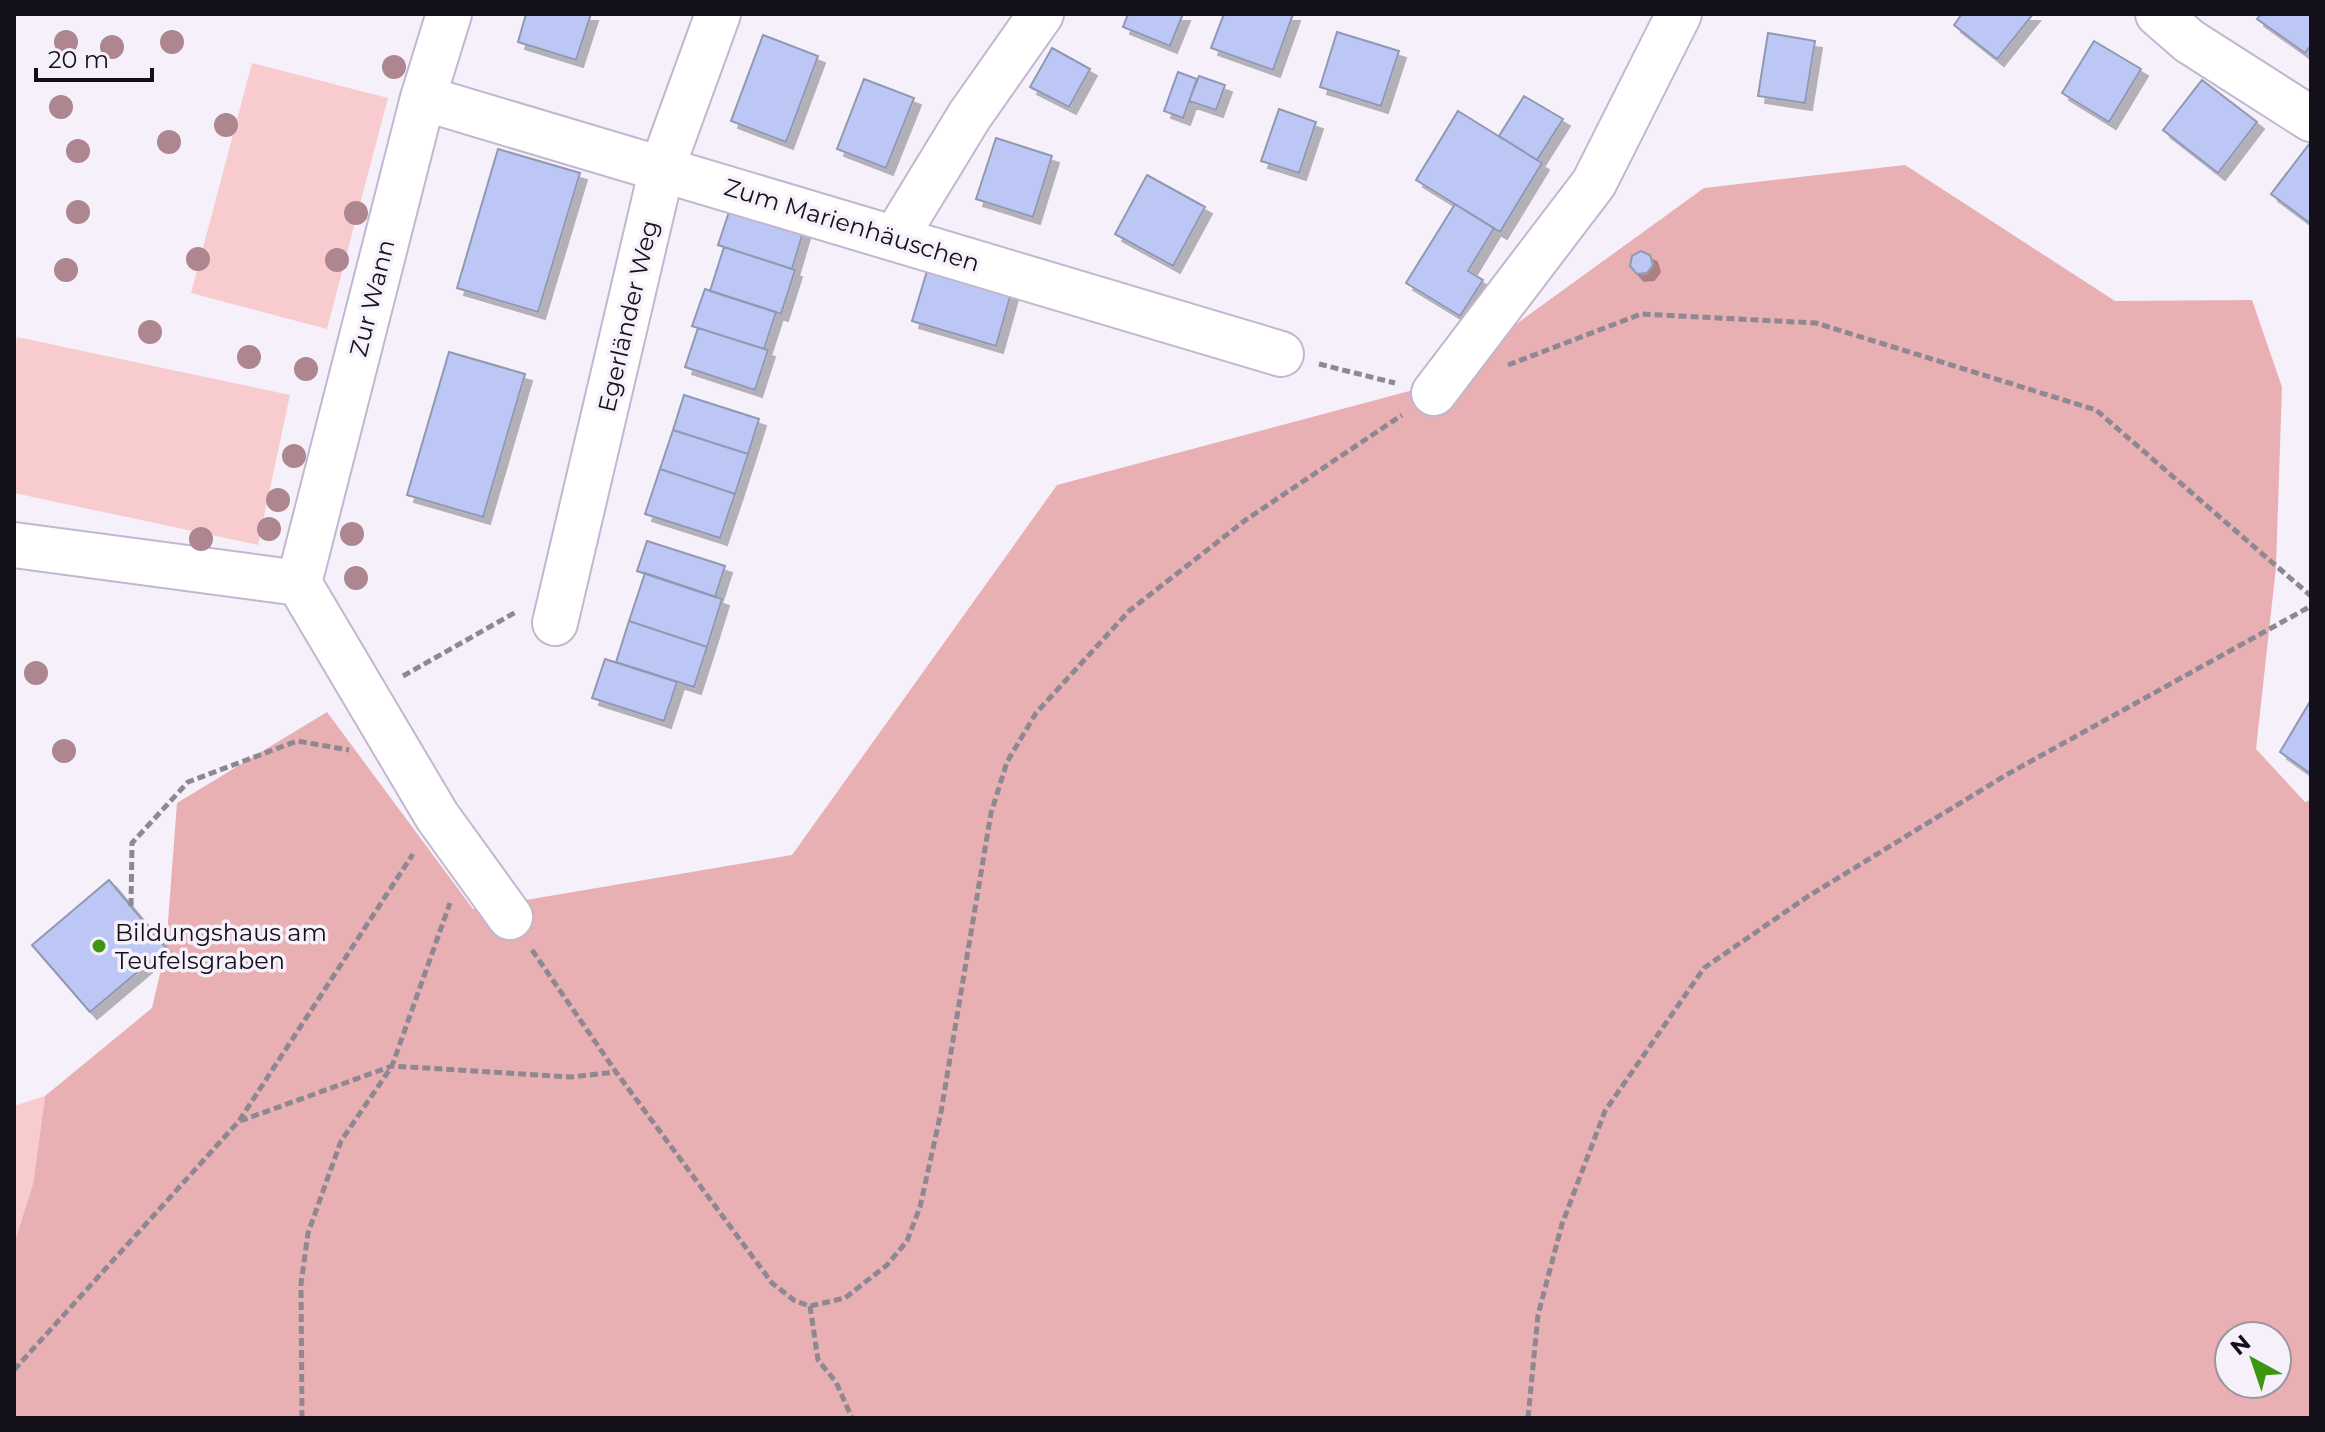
<svg xmlns="http://www.w3.org/2000/svg" width="2325" height="1432" font-family="Montserrat,sans-serif">
	<defs>
		<filter id="shadow"><feDropShadow dx="7" dy="7" stdDeviation="0" flood-color="#0004"/></filter>
	</defs>
	<rect width="100%" height="100%" fill="#f6f0fb"/>
	<path fill="#f8ccce" d="M252,63L388,98L327,329L191,293Z
		M17,337L290,395L258,545L14,493V351Z
		M45,1096L33,1184L14,1244V1106Z"/>
	<path fill="#e8b0b3" fill-rule="evenodd" d="M1905,165L2115,301L2252,300L2282,387L2276,567L2256,749L2305,802L2311,800V1418H14V1244L33,1184L45,1096L152,1008L166,948L177,803L327,712L473,909L792,855L1057,485L1432,385L1704,188ZM2229,1336H2277V1384H2229Z"/>
	<path fill="#bcc7f5" stroke="#9198b2" stroke-width="2" filter="url(#shadow)" d="M526,14H591L576,60L518,42Z
		M1128,14H1183L1170,46L1123,27Z
		M1224,14H1293L1273,70L1211,48Z
		M1962,14H2033L1997,59L1954,25Z
		M2261,14H2311V45L2305,53L2257,19Z
		M1337,32L1399,51L1381,106L1320,87Z
		M1768,33L1815,41L1805,103L1758,96Z
		M763,35L818,56L786,142L731,121Z
		M2094,41L2141,69L2109,122L2062,93Z
		M1052,48L1090,69L1069,107L1030,87Z
		M1178,72L1197,79L1183,118L1164,111Z
		M1199,76L1225,85L1216,110L1189,101Z
		M864,79L914,98L886,168L837,149Z
		M2202,80L2257,122L2218,173L2163,130Z
		M1524,96L1563,119L1537,160L1499,136Z
		M1279,109L1316,122L1299,173L1261,161Z
		M1458,111L1542,163L1500,232L1416,180Z
		M996,138L1052,156L1033,217L976,199Z
		M2310,143L2311,144V224L2271,194Z
		M498,149L580,173L538,312L457,288Z
		M1147,175L1205,207L1173,266L1115,234Z
		M1455,204L1494,228L1468,271L1483,280L1460,316L1406,283Z
		M730,209L803,232L792,269L718,245Z
		M724,247L795,270L781,314L710,291Z
		M1641,251L1650,255L1653,265L1647,273L1637,274L1630,266L1632,256Z
		M930,261L1013,286L996,346L912,321Z
		M705,289L776,312L764,349L692,326Z
		M698,328L768,350L755,390L685,367Z
		M449,352L525,374L483,517L407,495Z
		M684,395L759,419L748,454L673,430Z
		M673,430L748,454L735,494L660,469Z
		M660,469L735,494L720,538L645,514Z
		M647,541L725,566L715,597L637,571Z
		M645,573L722,599L707,647L629,621Z
		M629,621L707,647L694,687L616,662Z
		M605,659L677,682L664,721L592,698Z
		M2311,700V774L2280,752Z
		M109,880L166,948L90,1012L32,945Z"/>
	<g fill="none" stroke-linecap="round" stroke-linejoin="round">
		<defs>
			<path id="street" d="M2158,14L2189,41L2311,119
				M423,98L1281,354
				M895,238L970,115L1041,14
				M1434,393L1594,183L1679,14
				M14,545L299,583L423,98L449,14
				M299,583L437,816L510,917
				M555,623L662,168L718,14"/>
		</defs>
		<use href="#street" stroke="#c3b6d0" stroke-width="48"/>
		<path stroke="#8d8892" stroke-width="5" stroke-dasharray="8 4" stroke-linecap="butt" d="M1319,364L1395,383
			M1508,365L1641,314L1816,323L2096,410L2311,596
			M403,676L516,612
			M131,906L132,843L188,782L297,741L349,750
			M532,950L616,1072L772,1283L795,1301L810,1306L845,1298L887,1265L907,1241L920,1207L941,1112L991,813L1007,762L1036,713L1129,611L1247,519L1402,415
			M240,1121L392,1066L571,1077L616,1072
			M810,1306L818,1360L836,1382L852,1418
			M14,1370L239,1121L413,854
			M302,1418L301,1284L308,1233L341,1141L392,1066L450,903
			M1528,1418L1538,1315L1562,1224L1605,1111L1704,968L1807,897L2006,775L2311,606"/>
		<use href="#street" stroke="#fff" stroke-width="44"/>
	</g>
	<g fill="#ad868f">
		<circle cx="66" cy="42" r="12"/>
		<circle cx="172" cy="42" r="12"/>
		<circle cx="112" cy="47" r="12"/>
		<circle cx="394" cy="67" r="12"/>
		<circle cx="61" cy="107" r="12"/>
		<circle cx="226" cy="125" r="12"/>
		<circle cx="169" cy="142" r="12"/>
		<circle cx="78" cy="151" r="12"/>
		<circle cx="78" cy="212" r="12"/>
		<circle cx="356" cy="213" r="12"/>
		<circle cx="198" cy="259" r="12"/>
		<circle cx="337" cy="260" r="12"/>
		<circle cx="66" cy="270" r="12"/>
		<circle cx="150" cy="332" r="12"/>
		<circle cx="249" cy="357" r="12"/>
		<circle cx="306" cy="369" r="12"/>
		<circle cx="294" cy="456" r="12"/>
		<circle cx="278" cy="500" r="12"/>
		<circle cx="269" cy="529" r="12"/>
		<circle cx="352" cy="534" r="12"/>
		<circle cx="201" cy="539" r="12"/>
		<circle cx="356" cy="578" r="12"/>
		<circle cx="36" cy="673" r="12"/>
		<circle cx="64" cy="751" r="12"/>
	</g>
	<circle fill="#3c9610" stroke="#f6f0fb" stroke-width="3" cx="99" cy="946" r="8"/>
	<g text-anchor="middle" dominant-baseline="central" stroke-width="7" stroke-linejoin="round" paint-order="stroke">
		<g font-size="24" fill="#141019" stroke="#f6f0fb">
			<text transform="translate(852 225) rotate(17)">Zum Marienhäuschen</text>
			<text transform="translate(372 298) rotate(-76)">Zur Wann</text>
			<text transform="translate(628 316) rotate(-77)">Egerländer Weg</text>
		</g>
		<g font-size="24" fill="#141019" stroke="#f6f0fb" text-anchor="start">
			<text x="115" y="932">Bildungshaus am<tspan x="115" dy="28">Teufelsgraben</tspan></text>
		</g>
	</g>
	<rect width="2325" height="1432" fill="none" stroke="#141019" stroke-width="32"/>
	<g transform="translate(2253 1360) rotate(320)"><circle r="38" fill="#f6f0fb" stroke="#9c96a1" stroke-width="2"/>
	<path d="M0-6L14 30L0 20L-14 30Z" fill="#3c9610"/>
	<text y="-12" font-size="22" font-weight="bold" text-anchor="middle" fill="#141019">N</text>
	</g>
	<path d="M36 68v12h116v-12" fill="none" stroke="#141019" stroke-width="4"/>
	<text x="48" y="68" font-size="24" fill="#141019" stroke="#f6f0fb" stroke-width="6" paint-order="stroke">20 m</text>
</svg>
